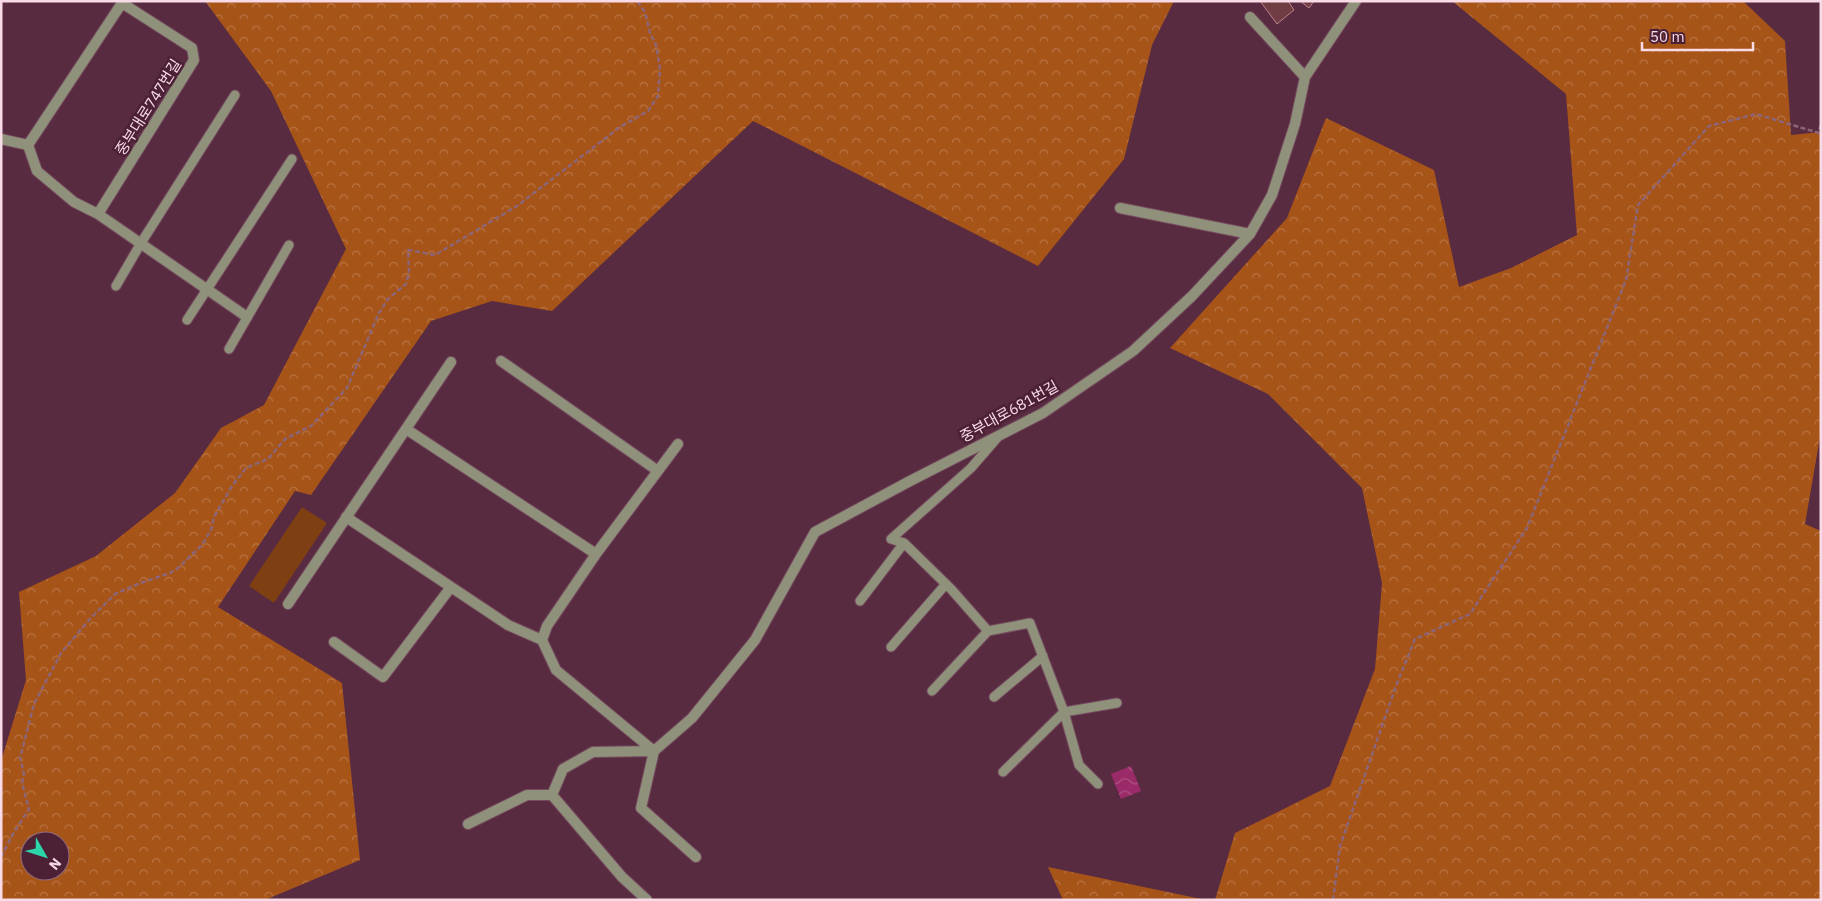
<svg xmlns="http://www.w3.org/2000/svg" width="1822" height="901" font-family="'IBM Plex Sans','Noto Sans KR',sans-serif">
	<defs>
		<pattern id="forest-crowns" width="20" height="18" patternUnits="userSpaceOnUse" patternTransform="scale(1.25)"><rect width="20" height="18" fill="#a75418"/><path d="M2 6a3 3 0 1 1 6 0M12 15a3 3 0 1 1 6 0" fill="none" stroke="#b87445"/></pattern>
		<pattern id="water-waves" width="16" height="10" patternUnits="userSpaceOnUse" patternTransform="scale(1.25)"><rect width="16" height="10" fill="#9b2a69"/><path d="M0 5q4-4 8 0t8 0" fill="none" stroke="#af5286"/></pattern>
	</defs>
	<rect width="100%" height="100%" fill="#582b41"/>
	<path fill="url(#forest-crowns)" fill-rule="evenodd" d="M205,1H1174L1152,45L1124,159L1038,266L753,121L552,311L492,301L431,321L311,495L295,491L218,607L342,683L360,860L265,900H1V761L26,680L19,592L96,556L175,493L221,428L264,405L346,249L271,91ZM30,841H60V871H30Z
		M1452,1H1743L1785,41L1791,135L1821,132V431L1805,524L1821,531V900H1215L1235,833L1330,786L1375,669L1382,583L1362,488L1268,394L1170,348L1287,218L1326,118L1434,170L1459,287L1511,268L1577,235L1566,94Z
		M1048,867L1206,900H1063Z"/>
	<path fill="#7e3f13" d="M302,507L327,523L274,603L249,586Z"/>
	<path fill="url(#water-waves)" d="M1131,766L1141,791L1121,799L1111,774Z"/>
	<path fill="#703d44" stroke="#bc828a" d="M1260,1H1288L1294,10L1277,24Z
		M1300,1H1314L1309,8Z"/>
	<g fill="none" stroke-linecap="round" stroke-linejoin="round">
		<defs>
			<path id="lane" d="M116,286L141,243L235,95
				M187,320L292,159
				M229,349L289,245
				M997,438L971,468L891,539L904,543L951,589L988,631L1030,623L1064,712L1079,765L1098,784
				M860,601L904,543
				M891,647L946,584
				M932,691L988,631
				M994,697L1043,656
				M1003,772L1064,712L1117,703"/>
			<path id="street" d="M1250,17L1305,77
				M1,139L28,145L122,3L192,48L194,60L98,214
				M28,145L37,171L74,202L98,214L247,317
				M1120,208L1250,234
				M501,361L658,471
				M406,429L596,554L547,626L542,640
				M346,517L508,625L542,640L556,670L654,751
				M596,554L678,444
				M288,604L451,362
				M334,642L383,677L451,587
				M654,751L692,718L755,640L815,532L910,481L1043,413L1133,351L1192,296L1250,234L1272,195L1295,124L1305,77L1356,1
				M654,751L641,808L696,857
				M468,824L527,795H552
				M647,900L622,877L552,795L563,769L593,752L654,751"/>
		</defs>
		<use href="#lane" stroke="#754b5f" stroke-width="11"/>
		<use href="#street" stroke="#754b5f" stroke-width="12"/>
		<path stroke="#8d6578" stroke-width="2.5" stroke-dasharray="5 2.5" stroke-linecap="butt" d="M1,857L13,834L29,809L22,783L24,774L20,758L34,704L61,653L89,620L115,594L138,584L170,573L178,568L202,545L211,530L214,517L232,486L246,468L268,459L285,439L311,426L347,388L379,313L388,299L406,284L409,272L408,250L435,255L517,206L620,127L648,111L658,96L660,69L656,45L650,33L645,12L637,1
			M1333,900L1340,846L1396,686L1415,639L1470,614L1527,528L1626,280L1638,205L1709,126L1756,114L1819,133L1821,122"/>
		<use href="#lane" stroke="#8f917a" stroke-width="9"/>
		<use href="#street" stroke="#8f917a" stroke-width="10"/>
	</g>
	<g text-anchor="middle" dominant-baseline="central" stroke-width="5" stroke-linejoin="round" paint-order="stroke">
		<g font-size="15" fill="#f8dbe7" stroke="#4c2136">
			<text transform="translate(148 107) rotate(-58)">중부대로747번길</text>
			<text transform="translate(1009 411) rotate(-29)">중부대로681번길</text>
		</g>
	</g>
	<rect width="1822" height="901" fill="none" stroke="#f8dbe7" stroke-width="5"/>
	<g transform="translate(45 856) rotate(129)"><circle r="24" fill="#4c2136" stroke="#916b7d"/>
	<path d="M0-4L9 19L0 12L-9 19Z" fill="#2dd5ab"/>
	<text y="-8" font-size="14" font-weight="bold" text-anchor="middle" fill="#f8dbe7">N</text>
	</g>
	<path d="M1642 42v8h111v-8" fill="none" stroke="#f8dbe7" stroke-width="2.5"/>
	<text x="1650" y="42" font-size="15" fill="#f8dbe7" stroke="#4c2136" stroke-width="4" paint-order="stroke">50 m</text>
</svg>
